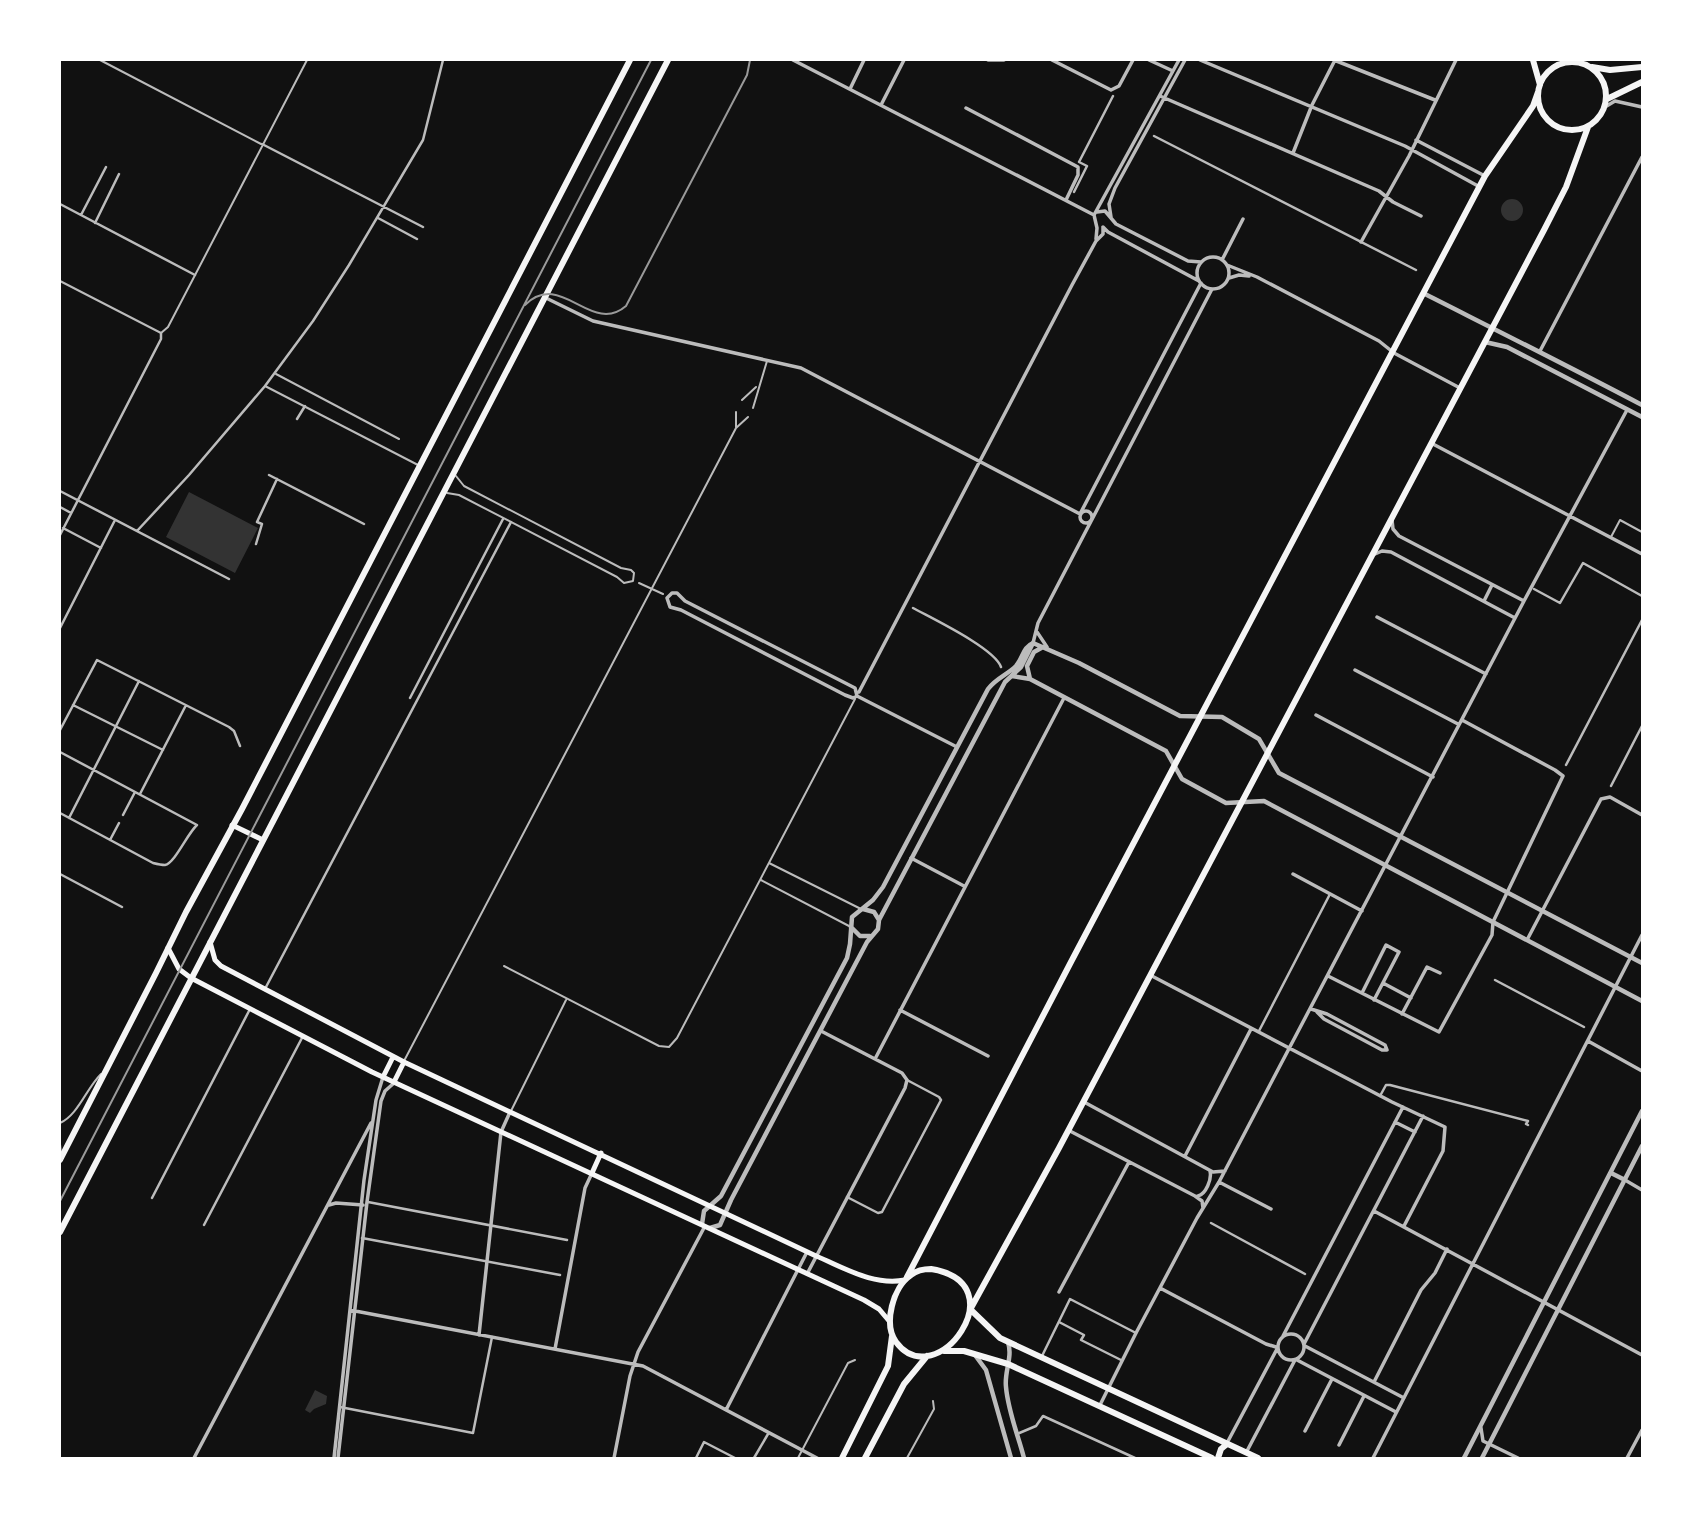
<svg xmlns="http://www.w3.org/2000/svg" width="1702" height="1518" font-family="Roboto,sans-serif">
	<rect width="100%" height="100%" fill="#111"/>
	<path fill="#333" d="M1501 210a11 11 0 1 1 22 0a11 11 0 1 1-22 0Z
		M189,492L258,528L235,573L166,537Z
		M315,1390L327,1396L326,1404L314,1409L310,1413L305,1410Z"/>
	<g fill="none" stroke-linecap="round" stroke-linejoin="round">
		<path stroke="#bcbcbc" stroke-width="2" d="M100,60L261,144
			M60,281L161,333L168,327L307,60
			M276,374L399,439
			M265,386L418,465
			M742,400L756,387
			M753,408L767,361
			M736,412V427
			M447,493L459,495L617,577L624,583L633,581L634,573L631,570L621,568L464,486L456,476
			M1611,537L1620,520L1642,532
			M639,583L663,594
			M769,863L861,909
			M761,880L849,926
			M504,966L659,1046L669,1047L677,1038L855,699
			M404,1061L736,428L748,417
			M511,1111L566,1000
			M60,1123C78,1115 86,1089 101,1074
			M60,1144L61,1154
			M798,1458L848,1363L855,1360
			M907,1458L934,1409L933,1401"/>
		<path stroke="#bcbcbc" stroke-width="2.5" d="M1154,136L1416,270
			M262,144L423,227
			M1074,192L1087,166L1079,162L1113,96
			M60,204L195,275
			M81,215L106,167
			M378,218L417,239
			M95,223L119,174
			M297,419L305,406
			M269,475L364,524
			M60,491L229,579
			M60,507L71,513
			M63,528L101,548
			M137,531L189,475L265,386L313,321L349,265L423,140L443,60
			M60,535L161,339V333
			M256,544L262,524L257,522L277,479
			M1534,589L1560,603L1583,563L1642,596
			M913,608C933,619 994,648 1001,667
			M60,628L115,520
			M410,698L503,519
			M73,705L163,750
			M60,730L97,660L229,727L234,731L240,746
			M60,752L197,825C187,834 175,863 165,865C161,865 157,864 153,863L60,813
			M1566,765L1642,620
			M1611,786L1642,726
			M140,794L185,707
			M123,815L135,792
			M69,818L139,681
			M110,840L119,823
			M60,874L122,907
			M1495,980L1584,1027
			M266,987L511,522
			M1259,1031L1330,894
			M1380,1096L1386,1085H1390L1528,1121L1526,1124L1528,1125
			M847,1197L878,1213L882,1212L941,1100L939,1097L907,1080
			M152,1198L250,1009
			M368,1202L567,1240
			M1211,1223L1305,1274
			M204,1225L303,1036
			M362,1238L560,1275
			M1059,1322L1084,1335L1081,1340L1121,1360
			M1042,1356L1070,1299L1136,1333
			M340,1407L473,1433L492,1337
			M1017,1434L1036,1426L1043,1416L1135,1458
			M696,1458L704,1442L735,1458
			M754,1458L768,1434"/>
		<path stroke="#bcbcbc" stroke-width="3.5" d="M793,60L1094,215
			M988,60H1004
			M1052,60L1111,90L1119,86L1133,60
			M1149,60L1173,71
			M1200,60L1405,146L1478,186
			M1334,60L1435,100
			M850,89L864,60
			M1160,96L1379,191L1393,202L1421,216
			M881,105L904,60
			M1605,107L1615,101L1642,107
			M966,108L1078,167V175L1066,200
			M1416,140L1485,176
			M1293,153L1312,105L1335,60
			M1097,212L1105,211L1116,224L1188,261L1201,262
			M1111,217L1109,204L1115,188L1185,60
			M1103,227L1108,232L1199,281
			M1096,239L1097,228L1094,215L1179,60
			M1361,242L1409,156L1456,60
			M1197 273a16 16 0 1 1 32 0a16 16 0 1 1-32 0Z
			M1222,260L1243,219
			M1227,265L1257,277L1379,341L1394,353L1460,388
			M1229,278L1239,275L1249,276
			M546,298L593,321L801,368L1080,514L1201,283
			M1540,351L1642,157
			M1431,443L1642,554
			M1080 517a6 6 0 1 1 12 0a6 6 0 1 1-12 0Z
			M1392,520L1393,529L1399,536L1524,601
			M1375,554L1382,551L1391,552L1515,618
			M1484,601L1492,585
			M1377,617L1486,674
			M1037,632L1047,647
			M1033,643L1038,623L1212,289
			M1355,670L1458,724
			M859,692L1072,285L1096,241L1103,234V227
			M857,696L855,688L685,601L677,593H672L667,598L670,607L681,610L845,695L853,698L857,696L957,747
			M1316,715L1433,777
			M911,858L964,886
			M1293,874L1362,911
			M1527,940L1601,799L1610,797L1642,815
			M1150,975L1392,1102L1445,1127L1443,1151L1404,1226
			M1328,976L1439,1032L1492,935L1493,922L1563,776L1555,770L1462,720
			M1383,983L1411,998
			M1362,993L1386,945L1399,952L1374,1000
			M1311,1009L1327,1014L1385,1045L1387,1050H1382L1324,1019L1317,1012
			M900,1010L988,1056
			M1402,1014L1427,967L1440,973
			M1588,1041L1642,1071
			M875,1059L1064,698
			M1084,1102L1213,1172L1225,1171
			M1395,1122L1415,1132
			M1068,1130L1195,1196L1202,1201L1203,1208
			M1185,1156L1251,1029
			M1625,1180L1642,1190
			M1219,1182L1271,1209
			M1198,1196C1206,1194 1212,1179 1210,1171
			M329,1205L336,1203L363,1205
			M1374,1211L1642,1355
			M807,1274L905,1088L907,1080L902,1073L821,1031
			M1160,1288L1266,1344L1276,1347
			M1059,1292L1129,1162
			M350,1310L643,1366L817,1458
			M1278 1347a13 13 0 1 1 26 0a13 13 0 1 1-26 0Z
			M479,1335L501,1132L510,1112
			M1283,1336L1403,1107
			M1304,1344L1423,1116
			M1305,1346L1404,1398
			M555,1349L585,1188L592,1173
			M1297,1360L1396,1412
			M1374,1382L1421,1290L1435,1273L1447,1249
			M1100,1405L1136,1333L1197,1218L1219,1182L1524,601L1627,410
			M726,1410L807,1252
			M1481,1428L1483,1441L1518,1458
			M1305,1431L1332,1379
			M1227,1443L1277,1349
			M1339,1445L1364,1396
			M1247,1451L1295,1360
			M194,1458L371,1123
			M334,1458L364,1180L376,1100L383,1077
			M338,1458L367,1202L381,1101L385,1091L394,1083
			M614,1458L630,1376L638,1352L705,1226
			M1373,1458L1642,935
			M1627,1458L1642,1430"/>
		<path stroke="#bcbcbc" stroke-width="4.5" d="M1425,294C1498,331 1570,367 1642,405
			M1485,342L1507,347L1642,417
			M1033,643L1079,663L1180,716L1222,717L1259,739L1279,773L1642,963
			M1012,676L1030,679L1166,751L1182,779L1226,803L1264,801L1642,1001
			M1030,679L1027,666L1034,652L1043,647
			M863,909L874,912L879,920
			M851,927L860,936H870
			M1611,1173L1625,1180
			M702,1224L704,1211L721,1196L847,958L850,944L852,917L873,900L883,887L988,689C996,678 1007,675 1016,666C1023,658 1023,647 1033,643
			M710,1228L720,1225L731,1200L867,942L878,929L879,920L1005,682L1021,667L1033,643
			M1008,1342C1013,1357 1004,1372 1006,1387C1008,1411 1018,1435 1024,1458
			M975,1355L986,1370L1011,1458
			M1464,1458L1642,1111
			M1482,1458L1642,1146"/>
		<path stroke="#f5f5f5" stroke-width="5" d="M232,825L263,840
			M210,942L215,960L221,966L404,1062L816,1256C845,1268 873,1286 905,1280
			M168,948L179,969L191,978L372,1072L864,1300L879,1309L890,1322
			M383,1077L393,1057
			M394,1082L404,1062
			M592,1173L601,1153"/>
		<path stroke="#f5f5f5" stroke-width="6" d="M1533,60L1540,85
			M1538 96a34 34 0 1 1 68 0a34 34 0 1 1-68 0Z
			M1592,67L1610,70L1642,67
			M1607,99L1642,82
			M60,1160L156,973L186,912L242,809L630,60
			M60,1232L668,60
			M931,1269C1019,1283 936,1396 896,1342C883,1324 893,1287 911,1275C917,1270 924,1269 931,1269Z
			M907,1277L1072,960L1485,176L1533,106L1538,92
			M971,1308L1059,1148L1544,230L1566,187L1588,127
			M970,1309L1000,1338L1258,1458
			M944,1351H964L1008,1364L1212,1458
			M842,1458L888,1366L892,1336
			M865,1458L904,1384L927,1356
			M1218,1458L1221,1449L1227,1444"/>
		<path stroke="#9a9a9a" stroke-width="2" d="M525,305C561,269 591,336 626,306L747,75L750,60
			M60,1201L651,60"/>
	</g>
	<rect width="1702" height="1518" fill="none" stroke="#ffffff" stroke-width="122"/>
</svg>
